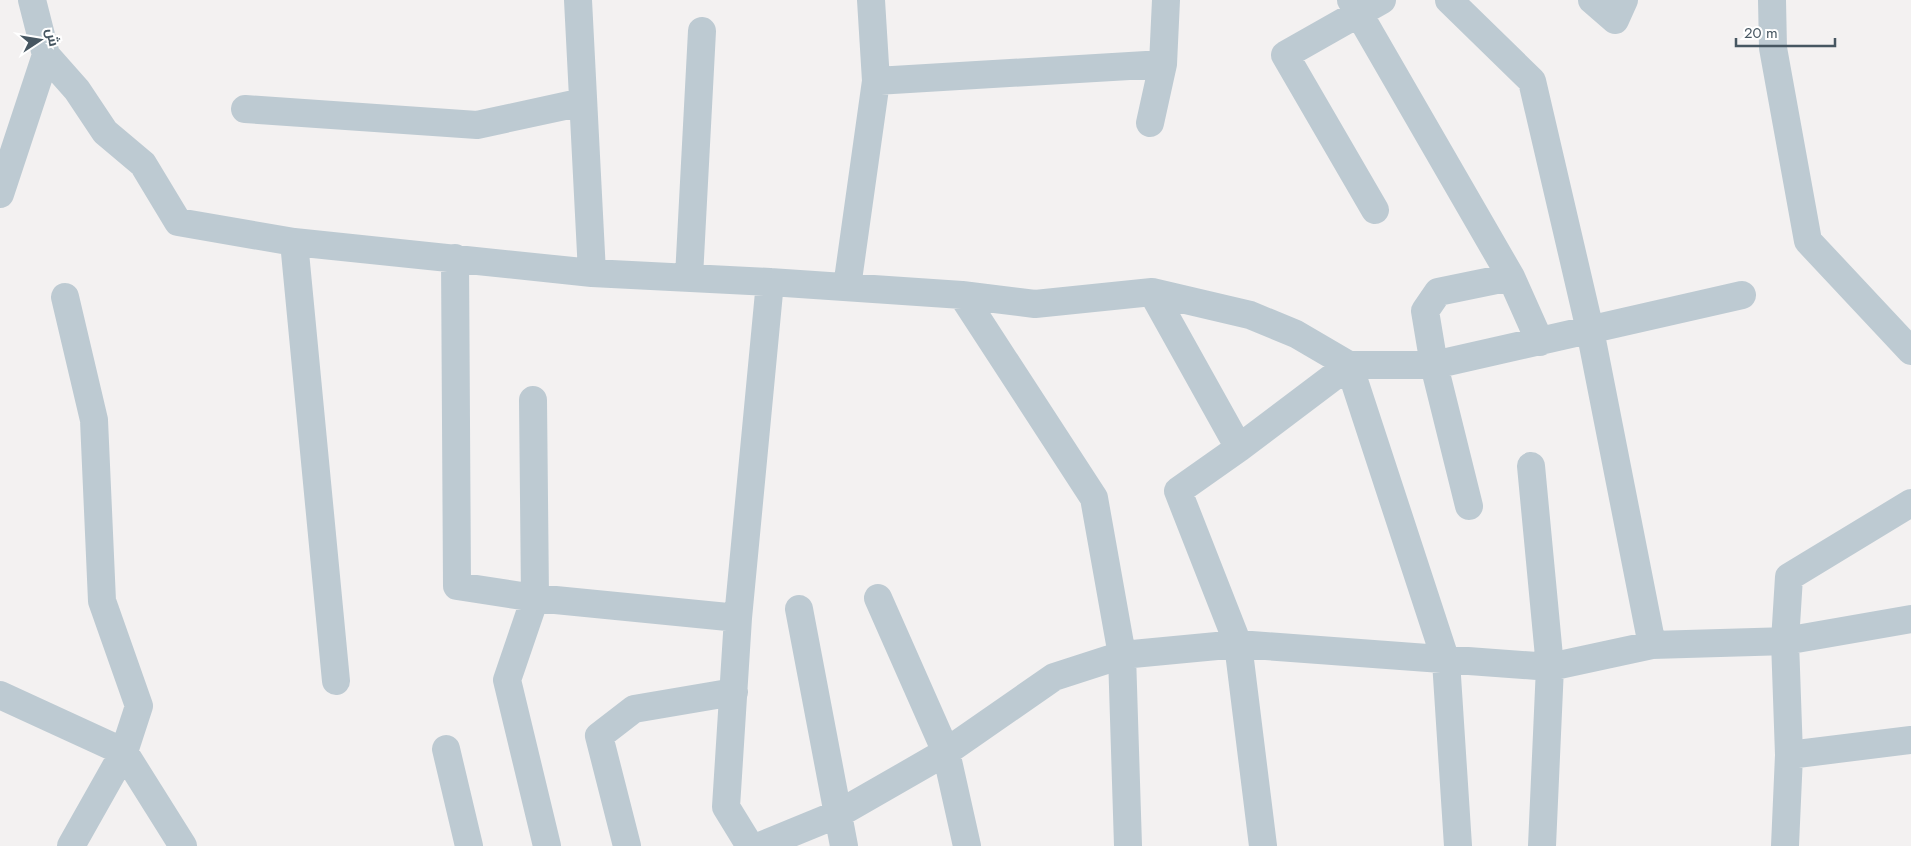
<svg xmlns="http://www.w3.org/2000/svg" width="1911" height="846" font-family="Jost,Cairo,sans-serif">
	<rect width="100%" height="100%" fill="#f3f1f1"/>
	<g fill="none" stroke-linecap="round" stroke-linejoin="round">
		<path stroke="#bdcad2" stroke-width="28" d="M32,0L46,55L77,90L105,132L143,164L178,222L294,242L592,273L770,282L962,295L1035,304L1152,292L1250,315L1296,334L1349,365H1434L1742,295
			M578,0L592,273
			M1351,0L1511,277L1540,342
			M1449,0L1532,81L1590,330L1652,645
			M1592,0L1615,20L1624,0
			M1772,0L1773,48L1808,241L1911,351
			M876,81L1163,64
			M245,109L477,125L583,102
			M1150,123L1163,64L1166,0
			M0,194L46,55
			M1375,210L1285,55L1382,0
			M294,242L336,681
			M455,258L457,586L535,598L738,618
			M689,277L702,31
			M847,287L876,81L871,0
			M1152,292L1239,448
			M962,295L1094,498L1122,655L1128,846
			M65,297L94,420L102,601L139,706L124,752L71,846
			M1349,365L1446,661L1458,846
			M533,400L535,598L507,680L547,846
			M1531,466L1550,667L1542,846
			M1469,506L1434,365L1425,311L1438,292L1511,277
			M878,598L946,752L967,846
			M799,609L844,846
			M0,695L124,752L183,846
			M446,749L469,846
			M1789,755L1911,740
			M627,846L599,736L634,709L734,692
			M750,846L726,807L738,618L770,282
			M760,846L838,814L946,752L1054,677L1122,655L1238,644L1550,667L1652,645L1785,641L1911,619
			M1263,846L1238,644L1178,491L1239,448L1349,365
			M1785,846L1789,755L1785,641L1789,577L1911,503"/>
	</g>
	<g transform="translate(40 40) rotate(78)" stroke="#ffffff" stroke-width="4" paint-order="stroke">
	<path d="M0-4L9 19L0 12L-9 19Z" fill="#465661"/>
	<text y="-8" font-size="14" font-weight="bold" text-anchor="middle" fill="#465661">ش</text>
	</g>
	<path d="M1736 38v8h99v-8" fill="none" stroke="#465661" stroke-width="2.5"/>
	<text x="1744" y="38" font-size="15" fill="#465661" stroke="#ffffff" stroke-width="4" paint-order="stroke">20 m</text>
</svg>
